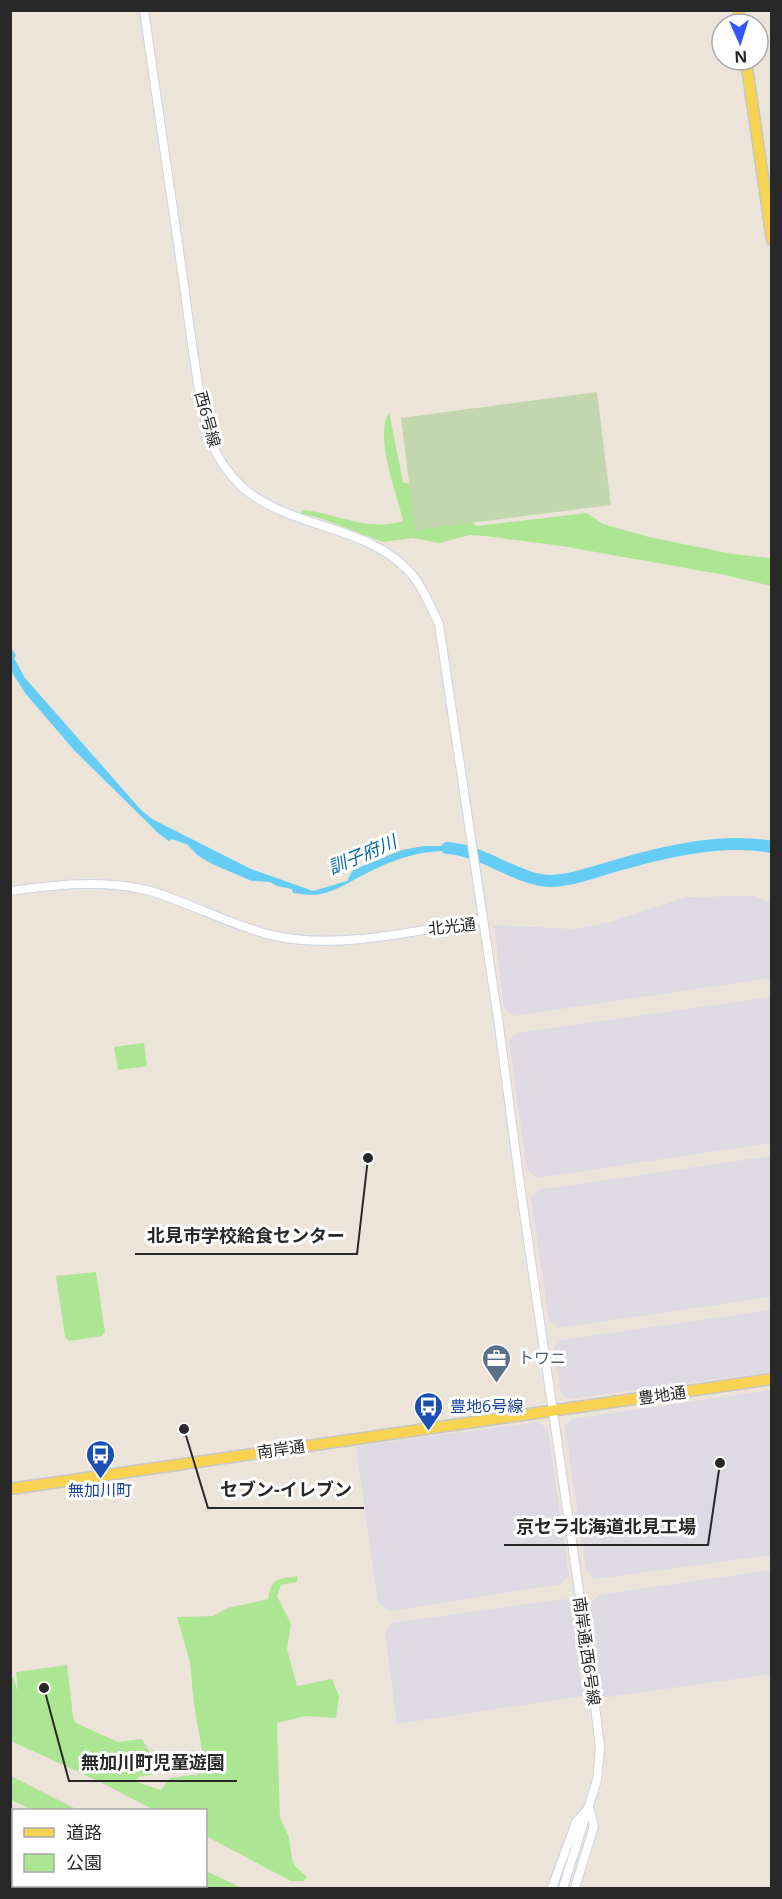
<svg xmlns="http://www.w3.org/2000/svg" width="782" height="1899" font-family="'Open Sans','Noto Sans JP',sans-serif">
	<rect width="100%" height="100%" fill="#ece4d9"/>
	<path fill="#dddae3" d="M754,896L771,903V978L513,1016L504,1007L494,925L575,929L610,922L687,897Z
		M771,997V1143L537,1178L527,1170L509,1040L517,1033Z
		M771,1156V1297L558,1328L549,1321L531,1198L538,1190Z
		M771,1310V1372L569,1399L561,1393L554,1348L561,1340Z
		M771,1390V1555L595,1579L586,1571L565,1426L571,1419Z
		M539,1422L548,1430L569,1576L561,1584L391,1611L378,1603L356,1446Z
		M771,1570V1674L601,1698L589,1606L598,1595Z
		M564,1599L572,1603L583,1696L397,1724L385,1634L392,1623Z"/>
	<path fill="#ade692" d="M389,412L403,482L421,488L464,510L476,526L587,513L603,524L649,537L732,554L771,558V586L725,575L562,546L486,536L470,535L439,543L412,538L383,542L320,518L300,513L304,510C339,514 368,532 403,521C397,493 374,438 389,412Z
		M144,1043L147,1066L118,1070L114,1047Z
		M96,1272L105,1332L102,1336L69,1341L65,1337L56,1276Z
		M297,1576V1582L281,1585L277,1596L291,1624L287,1649L297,1686L332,1679L339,1696L336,1718L306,1716L277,1723L280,1818L289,1837L292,1860L296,1867L307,1877L304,1881H291L206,1836V1810H154L100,1782L11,1741V1678L13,1677L18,1691L16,1672L67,1665L73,1717L76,1723L118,1742L142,1739L158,1766V1773L139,1777L134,1781L161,1790L170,1778L206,1773L194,1705L190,1662L177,1617L213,1616L228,1608L268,1599C272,1577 276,1580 297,1576Z
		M10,1776H11L78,1810H33L11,1800Z
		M11,1834L13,1836L14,1886H101L106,1888H11Z
		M206,1871L242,1888H162L158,1886H206Z"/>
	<path fill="#c2d7af" d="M597,392L611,505L415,530L401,418Z"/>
	<path fill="#65cdf5" d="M11,648L16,655L14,658L25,678L142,811L152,819L251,869L313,891L347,881L353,870L402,850L424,846H461V852C423,847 392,860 359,877C347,884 334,891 321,894C312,896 302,894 293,893L292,889L277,886L270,882L252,881L212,864L197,855L188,845L172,839L169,841L159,834L74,750L25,693L11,671Z"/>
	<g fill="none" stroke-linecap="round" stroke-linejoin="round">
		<path stroke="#65cdf5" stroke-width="12" d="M447,848C483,850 519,881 551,881C576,880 598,870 622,864C666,851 726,838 772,847"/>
		<defs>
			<path id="minor" d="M144,10C157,102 171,194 184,285C188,318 193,351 198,384C202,405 205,427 213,446C219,461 231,476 242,487C291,529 360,523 407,569C422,584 430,606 439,624L499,1026L520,1185L591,1673L600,1747L597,1780L563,1888
				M10,891C54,885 103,879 146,890C190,902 231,926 275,936C341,950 417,930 482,920
				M552,1888L576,1822L587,1810
				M575,1888L594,1826L589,1808"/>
			<path id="major" d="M739,10L741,24
				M746,60L772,240
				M10,1489L772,1379"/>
		</defs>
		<use href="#minor" stroke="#ced2e3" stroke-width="10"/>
		<use href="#major" stroke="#c7c7c7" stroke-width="13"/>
		<use href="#minor" stroke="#fff" stroke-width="8"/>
		<use href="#major" stroke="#f8d352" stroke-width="10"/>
	</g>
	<defs>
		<symbol id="office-pin" viewBox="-11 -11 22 30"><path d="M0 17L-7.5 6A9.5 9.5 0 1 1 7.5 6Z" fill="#5c6f8a" stroke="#fff"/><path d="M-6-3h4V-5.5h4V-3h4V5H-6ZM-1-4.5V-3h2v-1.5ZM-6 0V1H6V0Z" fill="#fff"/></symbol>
		<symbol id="bus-pin" viewBox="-11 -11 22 30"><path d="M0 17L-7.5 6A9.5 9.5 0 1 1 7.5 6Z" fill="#1a4fb4" stroke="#fff"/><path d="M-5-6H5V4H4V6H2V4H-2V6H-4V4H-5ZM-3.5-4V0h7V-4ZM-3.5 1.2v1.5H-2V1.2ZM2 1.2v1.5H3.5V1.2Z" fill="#fff"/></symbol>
	</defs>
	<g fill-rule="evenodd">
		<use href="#office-pin" x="480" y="1342" width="33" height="45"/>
		<use href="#bus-pin" x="412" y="1390" width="33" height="45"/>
		<use href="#bus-pin" x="84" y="1438" width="33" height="45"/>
	</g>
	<g text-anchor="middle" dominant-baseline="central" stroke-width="6" stroke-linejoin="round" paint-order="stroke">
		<g font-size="16" fill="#282828" stroke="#fff">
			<text transform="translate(208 419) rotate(75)">西6号線</text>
			<text transform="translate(452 926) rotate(-6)">北光通</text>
			<text transform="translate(662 1395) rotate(-8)">豊地通</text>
			<text transform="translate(281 1449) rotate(-8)">南岸通</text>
			<text transform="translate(587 1651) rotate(82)">南岸通;西6号線</text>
		</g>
		<g font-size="16" fill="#4e5e75" stroke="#fff" text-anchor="start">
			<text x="518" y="1358">トワニ</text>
		</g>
		<g font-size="16" fill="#164399" stroke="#fff" text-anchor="start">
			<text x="450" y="1406">豊地6号線</text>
			<text x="100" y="1490" text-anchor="middle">無加川町</text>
		</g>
		<g font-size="18" font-style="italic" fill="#06689f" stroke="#fff">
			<text transform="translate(362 854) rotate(-23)">訓子府川</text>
		</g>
	</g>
	<path fill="none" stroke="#282828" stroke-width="2" d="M368 1158L357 1254H135M184 1429L208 1508H364M720 1463L708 1545H504M44 1688L69 1781H237"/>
	<g fill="#282828" stroke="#fff" stroke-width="2">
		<circle cx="368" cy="1158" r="6"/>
		<circle cx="184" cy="1429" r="6"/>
		<circle cx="720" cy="1463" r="6"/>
		<circle cx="44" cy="1688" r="6"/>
	</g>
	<g font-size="18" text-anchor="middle" font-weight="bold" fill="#282828" stroke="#fff" stroke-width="6" stroke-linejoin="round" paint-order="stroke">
		<text x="246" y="1242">北見市学校給食センター</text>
		<text x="286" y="1496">セブン-イレブン</text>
		<text x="606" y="1533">京セラ北海道北見工場</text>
		<text x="153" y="1769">無加川町児童遊園</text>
	</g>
	<rect width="782" height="1899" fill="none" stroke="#282828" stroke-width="24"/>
	<rect x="12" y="1809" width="195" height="78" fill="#ffffff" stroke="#a9a9a9" stroke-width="1.5"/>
	<rect x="24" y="1828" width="30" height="9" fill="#f8d352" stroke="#a9a9a9" stroke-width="1.5"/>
	<text x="66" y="1839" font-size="18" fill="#282828">道路</text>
	<rect x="24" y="1854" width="30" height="18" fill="#ade692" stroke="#a9a9a9" stroke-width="1.5"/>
	<text x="66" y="1869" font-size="18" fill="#282828">公園</text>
	<g transform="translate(740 42) rotate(177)"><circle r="28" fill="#ffffff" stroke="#a9a9a9" stroke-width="1.5"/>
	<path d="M0-4.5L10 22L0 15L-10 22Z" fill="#3356ff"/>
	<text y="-9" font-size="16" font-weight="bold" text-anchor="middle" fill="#282828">N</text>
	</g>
</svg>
